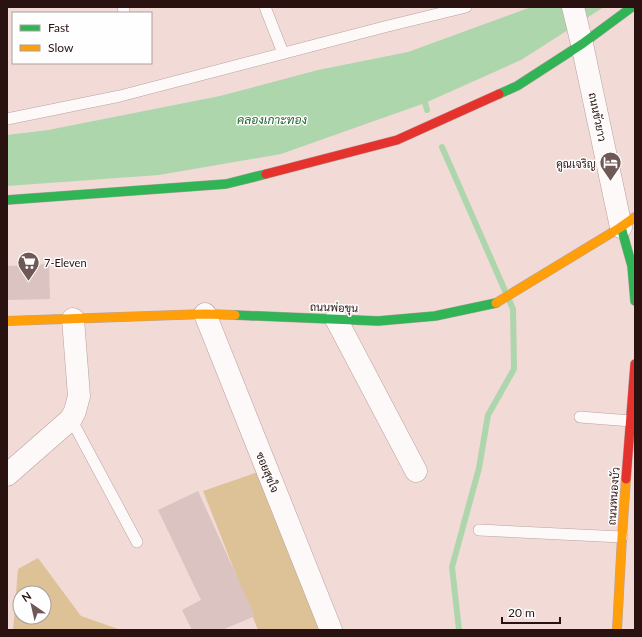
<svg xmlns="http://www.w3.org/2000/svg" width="642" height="637" font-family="Lato,Sarabun,sans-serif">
	<rect width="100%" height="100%" fill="#f2dad7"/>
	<path fill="#dec297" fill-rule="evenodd" d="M258,472L325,630H258L203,491Z
		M38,558L81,616L121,630H13L18,569ZM20,593H44V617H20Z"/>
	<path fill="#aed6ac" d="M531,7H604L521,60L425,103L281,154L159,175L7,186V135L48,130L220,96L318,70L408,52Z"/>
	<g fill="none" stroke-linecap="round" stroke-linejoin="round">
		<path stroke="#aed6ac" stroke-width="6" d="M425,103L427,110
			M442,147L513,309L514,369L488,415L479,468L452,567L459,630"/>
	</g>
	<path fill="#dac3c0" d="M49,264L50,299L7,300V266Z
		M198,491L255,616L222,630H192L182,610L201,600L158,510Z"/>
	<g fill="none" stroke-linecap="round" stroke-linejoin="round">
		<defs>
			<path id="lane" d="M123,7L124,11
				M265,7L283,53
				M7,119L120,96L384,27L466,7
				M580,417L631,421
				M71,419L137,542
				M479,530L622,537"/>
			<path id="street" d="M573,7L582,44L621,227
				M205,314L331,630
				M336,319L416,471
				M7,475L71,419L75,411L79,396L73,319"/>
			<path id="fast" d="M499,94L517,86L582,44L632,7
				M7,200L226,184L266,174
				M621,227L632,266L635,301
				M235,315L378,321L435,316L496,303"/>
			<path id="slow" d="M496,303L621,227L635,217
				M7,321L205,314L235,315
				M617,630L622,537L626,479"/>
			<path id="jam" d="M266,174L397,140L499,94
				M626,479L635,364"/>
		</defs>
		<use href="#lane" stroke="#b9a29f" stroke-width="12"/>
		<use href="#street" stroke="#b9a29f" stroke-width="23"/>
		<use href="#fast" stroke="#b9a29f" stroke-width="10"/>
		<use href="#slow" stroke="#b9a29f" stroke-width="10"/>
		<use href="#jam" stroke="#b9a29f" stroke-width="10"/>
		<use href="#lane" stroke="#fdf9f9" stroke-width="11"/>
		<use href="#street" stroke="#fdf9f9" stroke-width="22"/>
		<use href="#fast" stroke="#30b455" stroke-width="9"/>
		<use href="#slow" stroke="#ff9f0a" stroke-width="9"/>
		<use href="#jam" stroke="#e5322d" stroke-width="9"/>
	</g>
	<defs>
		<symbol id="hotel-pin" viewBox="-11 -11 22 30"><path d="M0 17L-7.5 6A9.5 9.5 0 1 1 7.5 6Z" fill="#705856" stroke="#fefefe"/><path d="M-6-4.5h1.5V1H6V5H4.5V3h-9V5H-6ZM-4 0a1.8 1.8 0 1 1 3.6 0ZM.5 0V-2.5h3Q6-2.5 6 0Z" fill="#fff"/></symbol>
		<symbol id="supermarket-pin" viewBox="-11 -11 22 30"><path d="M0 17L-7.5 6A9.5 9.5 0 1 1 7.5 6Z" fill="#705856" stroke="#fefefe"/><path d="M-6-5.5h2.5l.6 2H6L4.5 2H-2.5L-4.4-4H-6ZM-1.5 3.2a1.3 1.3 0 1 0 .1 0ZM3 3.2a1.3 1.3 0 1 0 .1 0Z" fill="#fff"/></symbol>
	</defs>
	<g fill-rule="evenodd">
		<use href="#hotel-pin" x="598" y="150" width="25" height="34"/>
		<use href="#supermarket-pin" x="16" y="250" width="25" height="34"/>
	</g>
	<g text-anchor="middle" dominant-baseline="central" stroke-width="3" stroke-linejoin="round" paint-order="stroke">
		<g font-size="11" fill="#2a1210" stroke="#fefefe">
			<text transform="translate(598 117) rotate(78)">ถนนขัวยาว</text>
			<text transform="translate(334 307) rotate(2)">ถนนพ่อขุน</text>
			<text transform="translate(268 472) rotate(68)">ซอยสุขใจ</text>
			<text transform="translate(613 496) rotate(-86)">ถนนหนองบัว</text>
		</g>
		<g font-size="11" fill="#2a1210" stroke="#fefefe" text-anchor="end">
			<text x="596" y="163">คูณเจริญ</text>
			<text x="44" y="262" text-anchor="start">7-Eleven</text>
		</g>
		<g font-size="12" font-style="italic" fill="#1c622a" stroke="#fefefe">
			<text x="272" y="119">คลองเกาะทอง</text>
		</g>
	</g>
	<rect width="642" height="637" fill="none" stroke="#2a1210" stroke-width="16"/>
	<rect x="12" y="12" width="140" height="52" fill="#fefefe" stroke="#a9a09f"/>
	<rect x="20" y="25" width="20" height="6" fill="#30b455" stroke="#a9a09f"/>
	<text x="48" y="32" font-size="12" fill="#2a1210">Fast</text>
	<rect x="20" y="45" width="20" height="6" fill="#ff9f0a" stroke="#a9a09f"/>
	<text x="48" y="52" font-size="12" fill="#2a1210">Slow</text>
	<g transform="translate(32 605) rotate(326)"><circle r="19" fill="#fefefe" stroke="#a9a09f"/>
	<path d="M0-3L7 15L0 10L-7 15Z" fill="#705856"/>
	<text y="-6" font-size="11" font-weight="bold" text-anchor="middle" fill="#2a1210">N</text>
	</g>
	<path d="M502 617v6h58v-6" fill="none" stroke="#2a1210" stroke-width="2"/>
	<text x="508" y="617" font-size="12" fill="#2a1210" stroke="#fefefe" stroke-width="3" paint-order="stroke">20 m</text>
</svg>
